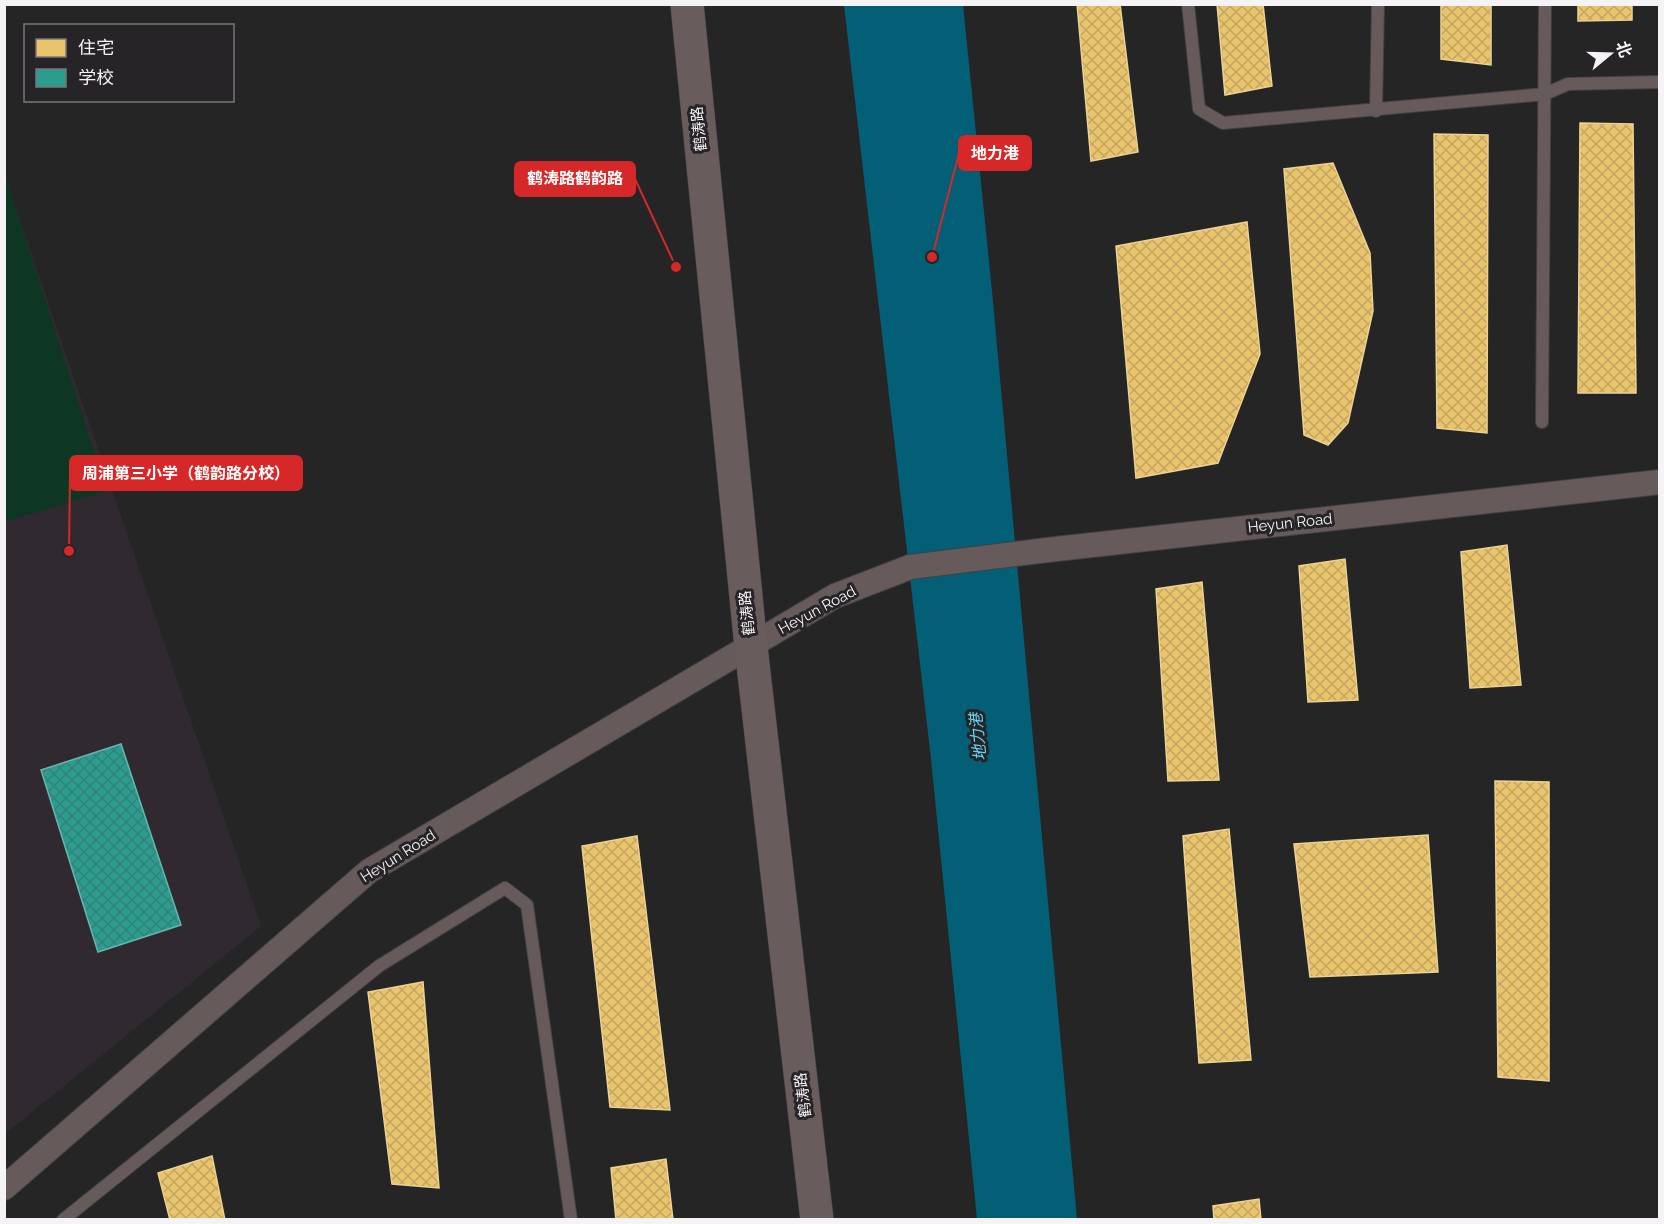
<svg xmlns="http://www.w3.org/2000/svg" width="1664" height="1224" font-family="Raleway,'Noto Sans SC',sans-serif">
	<defs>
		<pattern id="homes-cross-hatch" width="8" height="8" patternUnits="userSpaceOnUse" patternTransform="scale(1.5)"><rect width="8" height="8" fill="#e9c46a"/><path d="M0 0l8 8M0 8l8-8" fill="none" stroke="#c1a562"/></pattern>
		<pattern id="schools-cross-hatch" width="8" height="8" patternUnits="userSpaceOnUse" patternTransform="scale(1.5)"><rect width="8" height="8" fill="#2a9d8f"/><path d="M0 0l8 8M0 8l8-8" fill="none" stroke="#358077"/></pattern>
	</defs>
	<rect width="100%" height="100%" fill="#262526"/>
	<path fill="#302a30" d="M5,176L261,926L5,1134L4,177Z"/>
	<path fill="#0e3723" d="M5,176L107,491L5,522L4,177Z"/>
	<path fill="#035f75" d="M844,5H963L992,291L1077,1219H977L931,759Z"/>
	<path fill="url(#homes-cross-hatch)" stroke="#edd294" stroke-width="1.5" d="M1077,4H1120L1138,152L1091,161Z
		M1217,4H1263L1272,86L1225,95Z
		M1441,4H1491V65L1441,59Z
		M1578,4H1632V20L1578,21Z
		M1580,123L1633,124L1636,393H1578Z
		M1434,134L1488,135L1487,433L1437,428Z
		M1333,163L1370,253L1373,311L1348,423L1328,445L1304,435L1284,169Z
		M1247,222L1260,354L1218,463L1136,478L1116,246Z
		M1507,545L1521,685L1470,688L1461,552Z
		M1345,559L1358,700L1308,702L1299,566Z
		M1202,582L1219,780L1168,781L1156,589Z
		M1495,781L1549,782V1081L1498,1077Z
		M1229,829L1251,1060L1199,1063L1183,836Z
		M1428,835L1438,972L1310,977L1294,844Z
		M637,836L670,1110L610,1107L582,846Z
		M423,982L439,1188L392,1184L368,992Z
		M212,1156L225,1220H170L158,1173Z
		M666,1159L673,1220H616L611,1168Z
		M1259,1199L1261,1220H1214L1213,1206Z"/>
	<path fill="url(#schools-cross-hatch)" stroke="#67b7ae" stroke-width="1.5" d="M121,744L181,925L98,952L41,770Z"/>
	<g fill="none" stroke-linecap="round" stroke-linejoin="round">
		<defs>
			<path id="lane" d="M1188,4L1199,109L1223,123L1545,94L1568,84L1660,82
				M1376,111L1378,4
				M1542,422L1545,4
				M63,1220L379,966L505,888L527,905L571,1220"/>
			<path id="street" d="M4,1188L369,871L835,596L910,567L1047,550L1660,482"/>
			<path id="secondary" d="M687,4L751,647L817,1220"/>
		</defs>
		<use href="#lane" stroke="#434243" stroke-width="14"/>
		<use href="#street" stroke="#434243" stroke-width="26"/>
		<use href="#secondary" stroke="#434243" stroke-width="34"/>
		<use href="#lane" stroke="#665b5a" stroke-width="12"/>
		<use href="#street" stroke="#665b5a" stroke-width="24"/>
		<use href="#secondary" stroke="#685c5c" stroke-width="33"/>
	</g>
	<g text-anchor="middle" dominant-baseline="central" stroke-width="6" stroke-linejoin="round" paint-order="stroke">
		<g font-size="15" fill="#f5f3f5" stroke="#272427">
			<text transform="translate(699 129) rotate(-96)">鹤涛路</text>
			<text transform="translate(1290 523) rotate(-6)">Heyun Road</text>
			<text transform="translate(817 610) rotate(-28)">Heyun Road</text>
			<text transform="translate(747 613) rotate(-96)">鹤涛路</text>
			<text transform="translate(398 856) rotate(-32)">Heyun Road</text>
			<text transform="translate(803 1095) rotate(-97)">鹤涛路</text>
		</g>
		<g font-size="16" font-style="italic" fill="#67d4f7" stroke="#272427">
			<text transform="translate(978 737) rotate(-96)">地力港</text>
		</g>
	</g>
	<path fill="none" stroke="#d62828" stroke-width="2" d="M932 257L959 153M676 267L635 179M69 551L70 473"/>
	<g fill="#d62828" stroke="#272427" stroke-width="2">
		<circle cx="932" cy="257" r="6"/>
		<circle cx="676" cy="267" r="6"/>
		<circle cx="69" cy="551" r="6"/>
	</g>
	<g fill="#d62828" stroke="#d62828" stroke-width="2">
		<rect x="959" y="136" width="72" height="34" rx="6"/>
		<rect x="515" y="162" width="120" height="34" rx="6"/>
		<rect x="70" y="456" width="232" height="34" rx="6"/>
	</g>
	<g font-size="16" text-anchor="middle" font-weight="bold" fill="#fff">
		<text x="995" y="159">地力港</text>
		<text x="575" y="184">鹤涛路鹤韵路</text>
		<text x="186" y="479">周浦第三小学（鹤韵路分校）</text>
	</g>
	<rect width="1664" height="1224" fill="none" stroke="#f5f3f5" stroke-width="12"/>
	<rect x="24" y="24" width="210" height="78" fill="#272427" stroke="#797779" stroke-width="1.5"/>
	<rect x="36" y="39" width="30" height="18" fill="#e9c46a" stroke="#797779" stroke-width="1.5"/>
	<text x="78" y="54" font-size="18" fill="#f5f3f5">住宅</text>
	<rect x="36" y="69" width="30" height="18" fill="#2a9d8f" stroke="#797779" stroke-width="1.5"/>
	<text x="78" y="84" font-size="18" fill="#f5f3f5">学校</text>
	<g transform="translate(1610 54) rotate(71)" stroke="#272427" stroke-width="4.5" paint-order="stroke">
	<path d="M0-4.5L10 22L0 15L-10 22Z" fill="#f5f3f5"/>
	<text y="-9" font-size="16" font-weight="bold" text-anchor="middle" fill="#f5f3f5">北</text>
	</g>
</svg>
